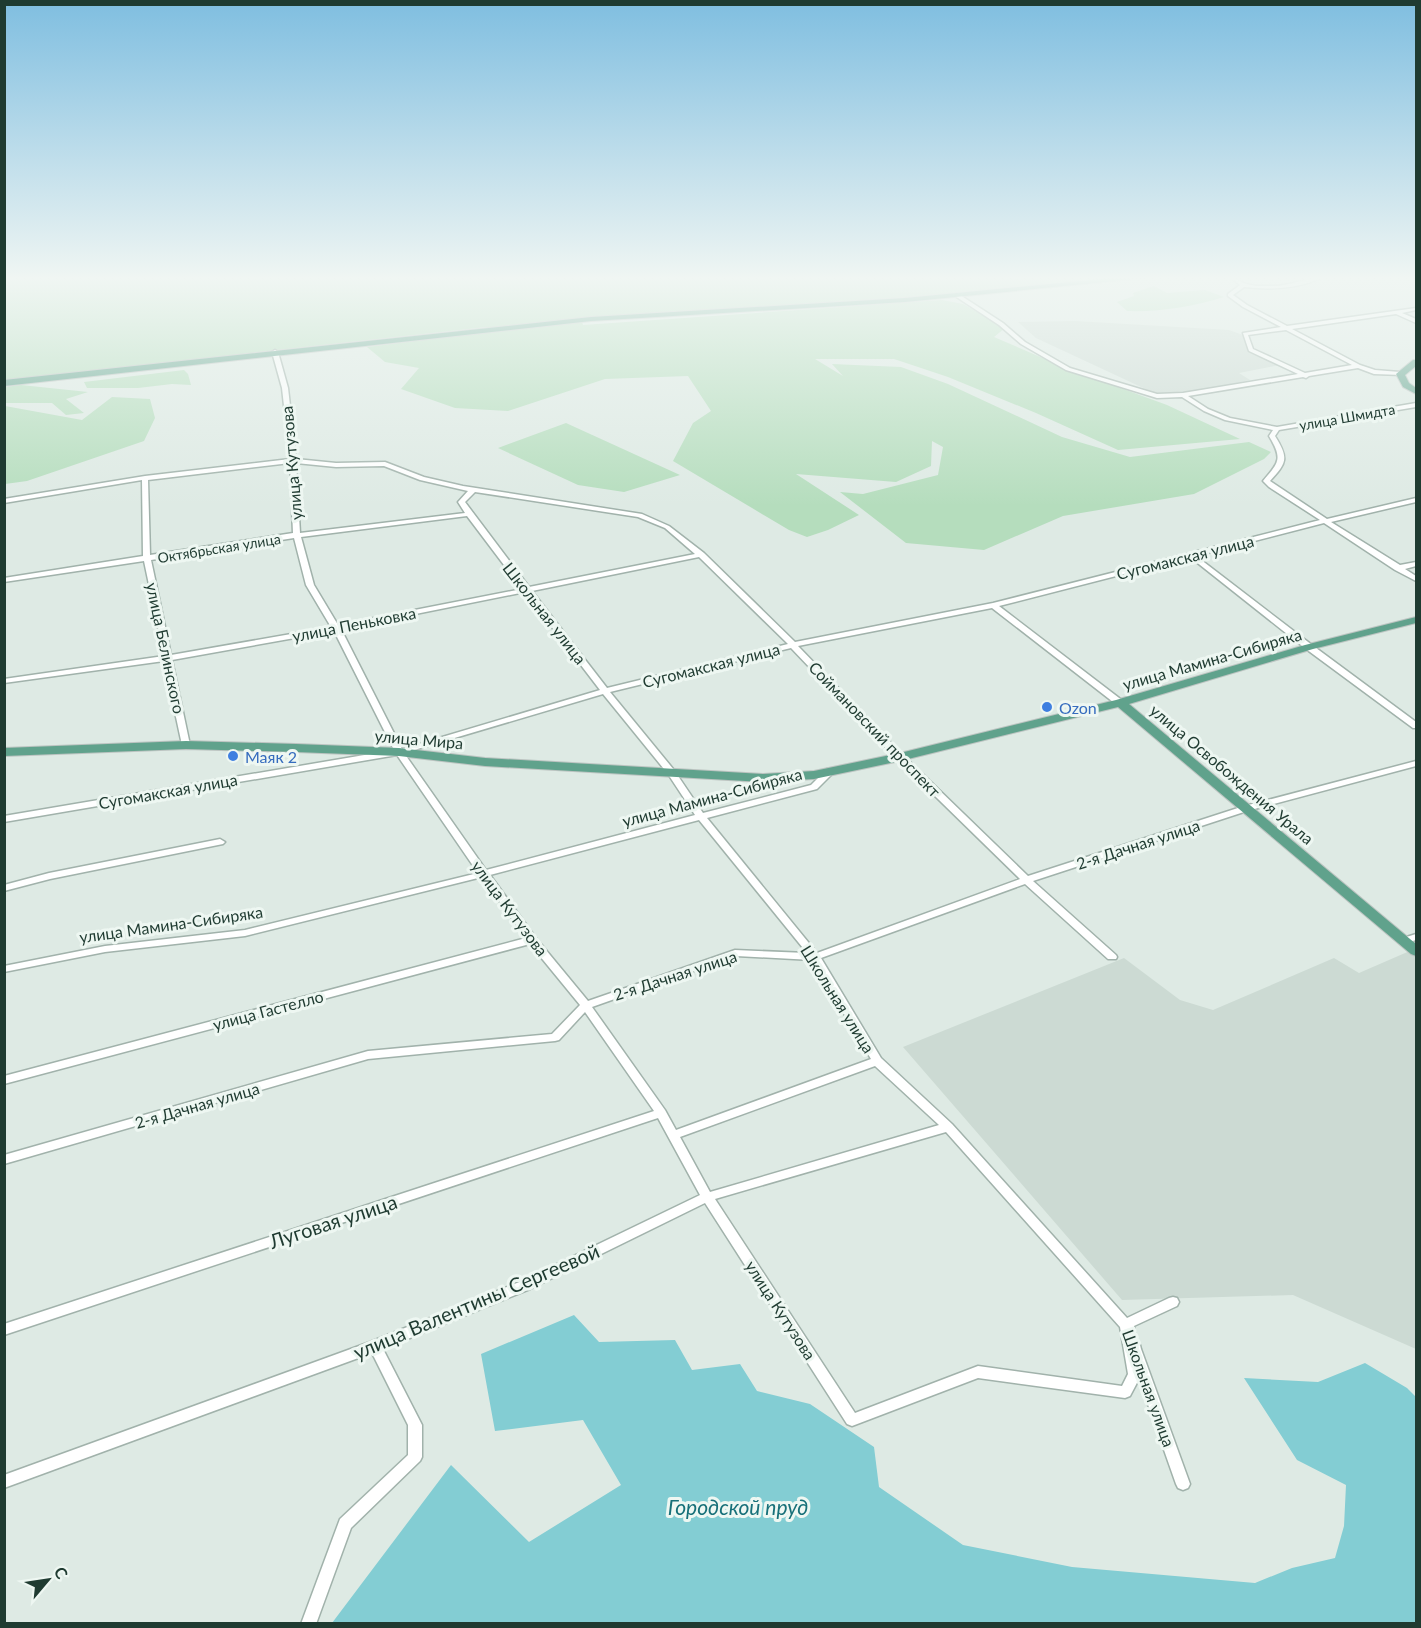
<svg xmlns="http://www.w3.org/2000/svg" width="1421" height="1628" font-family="Lato,sans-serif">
	<rect width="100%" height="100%" fill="#deeae4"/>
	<path fill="#ccdad3" d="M1075,321L1229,330L1243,335L1248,349L1280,365L1239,373L1250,380L1188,393H1154L1036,338L1018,322Z
		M1412,950L1416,954V1349L1293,1295L1122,1300L903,1047L1124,958L1180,1000L1213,1010L1334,958L1359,973Z"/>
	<path fill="#b5ddbd" d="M4,278H1124L956,294L581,318L583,325L942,300L963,304L1005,328L994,337L1066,368L1167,405L1240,439L1118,450L1036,413L948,377L894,359H815L843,376L832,364L901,367L948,384L1062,437L1130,457L1249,442L1271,452L1264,459L1194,494L1063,516L984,550L906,543L840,492L863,494L938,475L943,447L932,441L931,466L896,482L796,474L859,515L828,530L807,537L789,530L673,461L693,423L711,411L688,376L605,379L508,411L455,408L401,389L419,368L385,362L367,347L494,331L487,327L5,380Z
		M1154,286L1167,293L1205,290L1224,297C1192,307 1160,312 1127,311L1117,302L1134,296L1133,293Z
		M184,370L188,374L191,385L172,384L138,388H87L84,382Z
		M21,385L88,392L66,399L84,413L66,415L52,403H5V387Z
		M112,397L150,399L155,418L144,441L27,481L5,484V406L82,420Z
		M566,423L680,475L624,492L578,485L498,448Z"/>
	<path fill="#83cdd3" d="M574,1315L599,1342L675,1340L692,1370L740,1364L757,1391L810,1404L874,1447L879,1487L963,1545L1072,1567L1255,1583L1292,1568L1335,1558L1344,1526L1346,1485L1297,1460L1244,1378L1318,1382L1365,1363L1407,1388L1416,1397V1623H332L451,1465L529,1542L621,1485L583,1420L495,1431L481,1354Z"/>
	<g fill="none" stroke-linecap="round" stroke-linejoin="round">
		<defs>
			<path id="street" d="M1231,278C1237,278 1238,281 1244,283C1252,287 1264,286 1273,286C1290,286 1305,278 1321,278C1297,289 1270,290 1244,287L1233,295L1247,305L1287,326L1416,308V310L1402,313L1416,319V323L1396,314L1292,329L1360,365L1375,370L1400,372L1403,374L1402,375L1374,374L1358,368L1309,376L1306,378L1303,377L1188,396L1208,409L1230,418L1277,427L1416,403V407L1279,430L1275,436C1289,458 1287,463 1270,481L1327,519L1416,498V502L1331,522L1400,565L1416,562V566L1405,569L1416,576V581L1395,570L1324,523L1196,556L1312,645L1416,722V728H1413L1306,649L1190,557L999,606L1123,701L1124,703L1123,705H1117L992,608L798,646L903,755L1028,876L1241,807L1416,761V766L1247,811L1033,881L1116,955L1117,957L1116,959H1108L1025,884L821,958L881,1058L952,1124L1127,1318L1169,1298L1173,1297L1177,1298L1179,1302L1177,1306L1134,1326L1136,1344L1140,1345L1141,1349L1190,1484L1188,1488L1183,1490L1178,1488L1176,1484L1139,1379L1130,1396L1125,1398L978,1378L852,1426L847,1424L705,1203L530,1289L383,1349L422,1425V1457L420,1461L351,1528L316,1624H301L340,1519L408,1455V1425L372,1353L4,1488V1475L370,1342L522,1281L700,1195L658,1118L4,1335V1324L654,1111L585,1012L559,1040L555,1041L368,1059L4,1164V1155L368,1051L552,1034L580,1005L530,944L4,1084V1076L526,938L482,877L245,936L105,952L4,972V966L105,946L245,930L478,873L397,755L4,822V816L394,750L334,631L172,660L190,745L186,748L182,745L164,661L4,683V679L164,656L144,561L4,582V578L143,556L142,480L4,503V499L145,476L290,459L282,388L272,352L275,350L278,352L288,388L296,459L336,463L385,462L424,477L463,486L642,514L669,526L704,553L795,642L993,603L1320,520L1269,487L1263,481C1279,462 1283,459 1269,436L1273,430L1225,420L1204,411L1182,397L1157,398L1066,370L1021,344L999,325L955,296L960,295L1003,323L1025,342L1070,368L1157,394L1183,393L1298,374L1249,351L1243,333L1281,327L1243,307L1228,296V294L1240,285ZM1286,330L1352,365L1305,373L1253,349L1248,335ZM290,463L293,533L150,555L148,480ZM296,463L336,467L384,466L420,480L468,491L458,502L465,513L300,533ZM475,492L638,517L665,528L695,554L529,587L465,502ZM467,516L522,589L338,625L314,585L301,537ZM294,538L306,585L331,627L171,655L151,560ZM699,557L788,644L607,688L532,591ZM525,592L600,690L402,749L341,629ZM791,648L897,759L1020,879L817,953L707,818L817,789L833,773L834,771L833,769H827L811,785L703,813L674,770L610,692ZM603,694L668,774L695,815L486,870L404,753ZM699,820L807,953L735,950L588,1001L536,938L490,875ZM736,956L812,960L871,1059L676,1130L665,1110L592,1007ZM875,1066L939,1125L710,1192L680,1137ZM946,1132L1120,1327L1128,1374L1122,1386L978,1366L855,1413L715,1199Z
				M220,839L225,842L223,844L50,879L4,891V885L49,873Z
				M1416,934V940L1404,944L1399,941L1400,939Z"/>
			<path id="primary" d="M1112,278H1144L905,302L591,321L4,386V380L591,317L905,298Z
				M1413,360H1416V366L1405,375L1409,383L1416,388V394L1403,387L1396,374Z
				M1416,617V623L1313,649L1129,704L1416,944V956L1411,954L1118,707L900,761L814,779L763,782L485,766L399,756L296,752L186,749L4,756V748L186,741L296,744L399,748L485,758L763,774L814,771L900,753L1116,700L1305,645Z"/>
		</defs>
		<use href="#street" stroke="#a1b2ab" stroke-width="3"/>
		<use href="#primary" stroke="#bcc4c1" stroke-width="2"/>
		<use href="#street" fill="#fff" fill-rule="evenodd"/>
		<use href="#primary" fill="#60a28c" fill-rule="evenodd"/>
	</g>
	<linearGradient id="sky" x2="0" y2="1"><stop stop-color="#7fbee0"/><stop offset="0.55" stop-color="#f0f6f3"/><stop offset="1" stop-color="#f0f6f3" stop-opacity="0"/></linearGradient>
	<rect width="1421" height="506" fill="url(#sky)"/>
	<g fill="#3f7fe0" stroke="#eef7f2" stroke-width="2">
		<circle cx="1047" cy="707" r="6"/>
		<circle cx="233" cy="756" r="6"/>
	</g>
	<g text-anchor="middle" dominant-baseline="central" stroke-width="6" stroke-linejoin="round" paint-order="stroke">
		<g font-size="14" fill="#1f3b31" stroke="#eef7f2">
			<text transform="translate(1347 417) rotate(-10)">улица Шмидта</text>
			<text transform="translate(219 548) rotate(-9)">Октябрьская улица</text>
		</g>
		<g font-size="16" fill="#1f3b31" stroke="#eef7f2">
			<text transform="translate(291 463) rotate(-95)">улица Кутузова</text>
			<text transform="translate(1185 557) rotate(-14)">Сугомакская улица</text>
			<text transform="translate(545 613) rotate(52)">Школьная улица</text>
			<text transform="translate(354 624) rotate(-11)">улица Пеньковка</text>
			<text transform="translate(166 648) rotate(78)">улица Белинского</text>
			<text transform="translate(1212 659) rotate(-16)">улица Мамина-Сибиряка</text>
			<text transform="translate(711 665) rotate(-14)">Сугомакская улица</text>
			<text transform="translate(875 729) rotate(46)">Соймановский проспект</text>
			<text transform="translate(419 739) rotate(5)">улица Мира</text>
			<text transform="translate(1232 774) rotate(40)">улица Освобождения Урала</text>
			<text transform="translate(168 791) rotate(-10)">Сугомакская улица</text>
			<text transform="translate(712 797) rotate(-15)">улица Мамина-Сибиряка</text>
			<text transform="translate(1138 844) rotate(-18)">2-я Дачная улица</text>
			<text transform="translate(510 908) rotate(53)">улица Кутузова</text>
			<text transform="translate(171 924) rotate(-8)">улица Мамина-Сибиряка</text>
			<text transform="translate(675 975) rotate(-18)">2-я Дачная улица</text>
			<text transform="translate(838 999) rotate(58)">Школьная улица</text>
			<text transform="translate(268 1010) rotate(-15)">улица Гастелло</text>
			<text transform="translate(197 1105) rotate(-16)">2-я Дачная улица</text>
			<text transform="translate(781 1310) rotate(57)">улица Кутузова</text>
			<text transform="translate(1149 1388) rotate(70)">Школьная улица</text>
		</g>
		<g font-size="16" fill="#366cbe" stroke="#eef7f2" text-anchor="start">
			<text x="1059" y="707">Ozon</text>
			<text x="245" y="756">Маяк 2</text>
		</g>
		<g font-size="20" fill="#1f3b31" stroke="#eef7f2">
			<text transform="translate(333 1221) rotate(-18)">Луговая улица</text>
			<text transform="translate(476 1301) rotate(-23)">улица Валентины Сергеевой</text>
		</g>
		<g font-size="21" font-style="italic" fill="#177079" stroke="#eef7f2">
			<text x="738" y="1506">Городской пруд</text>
		</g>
	</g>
	<rect width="1421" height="1628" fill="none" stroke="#1f3b31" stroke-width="12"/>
	<g transform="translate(48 1580) rotate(61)" stroke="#eef7f2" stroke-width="4.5" paint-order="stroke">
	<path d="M0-4.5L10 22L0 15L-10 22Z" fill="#1f3b31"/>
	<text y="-9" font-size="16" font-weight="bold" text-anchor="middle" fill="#1f3b31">С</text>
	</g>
</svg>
